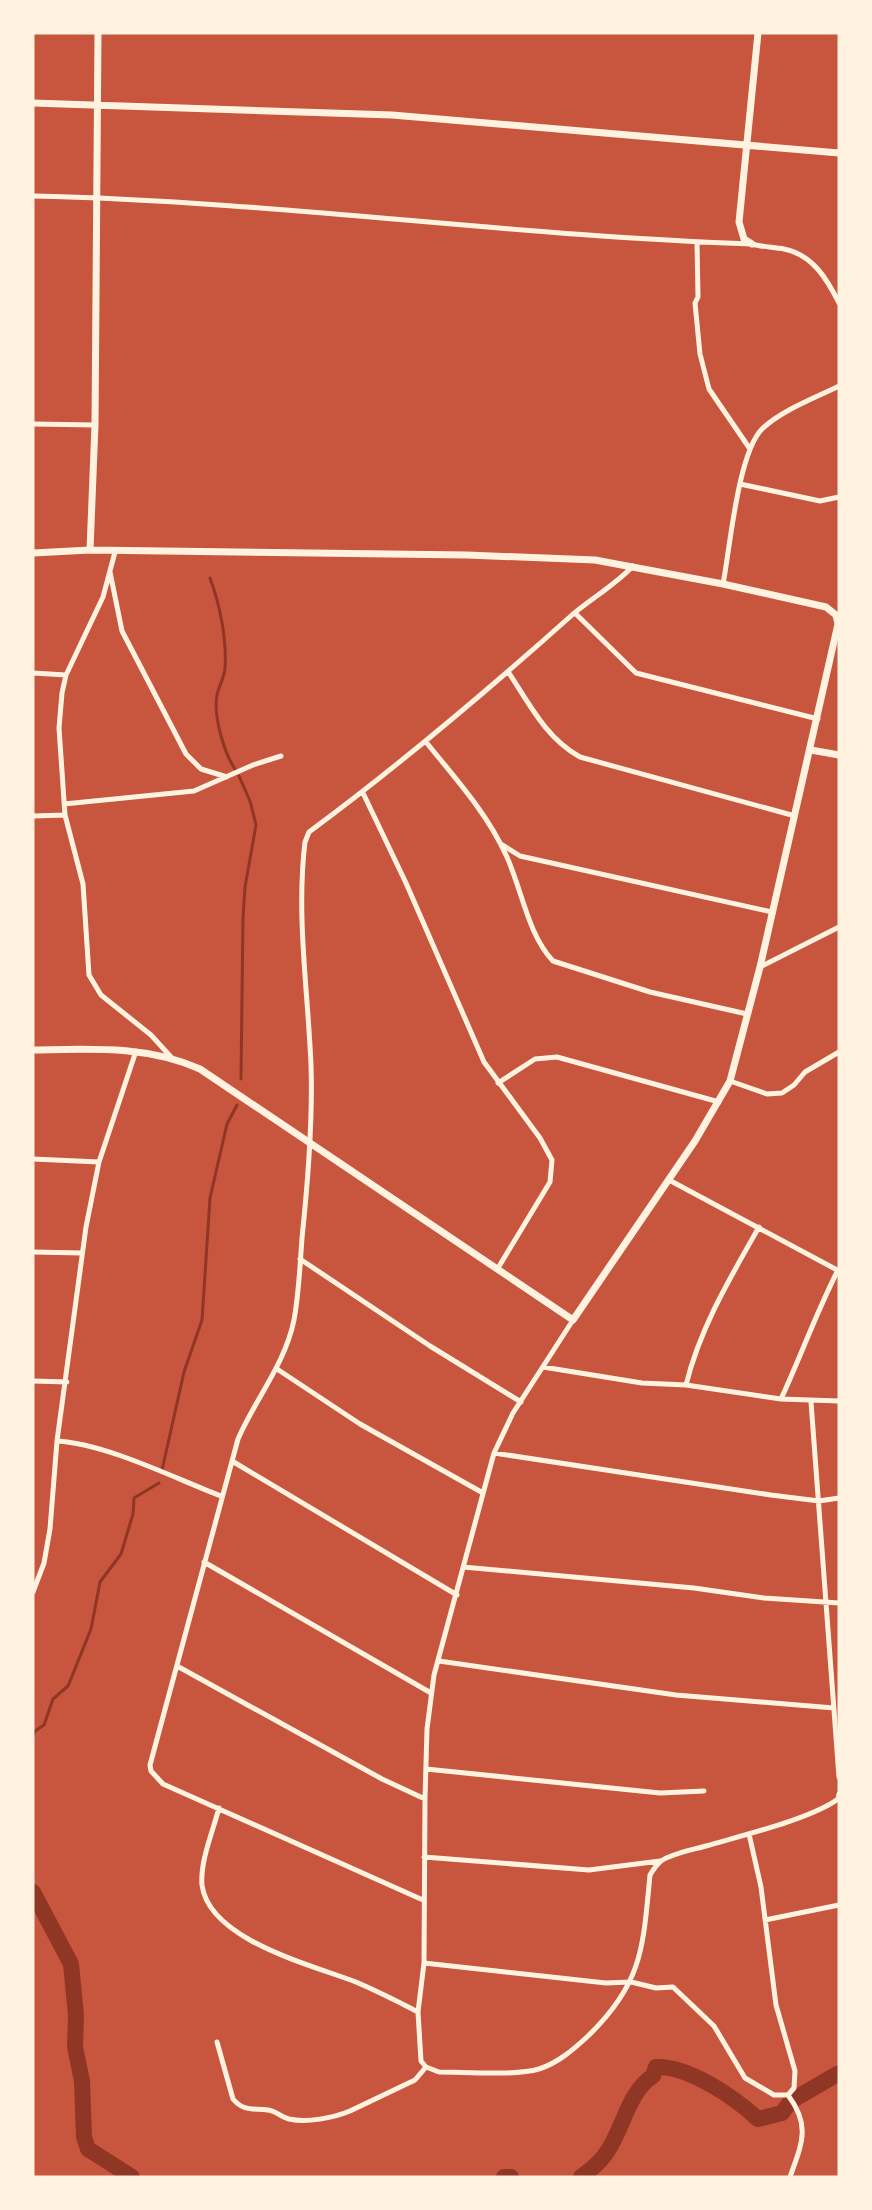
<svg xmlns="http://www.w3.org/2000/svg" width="872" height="2210" font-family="Cabin,sans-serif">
	<rect width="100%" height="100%" fill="#c8553d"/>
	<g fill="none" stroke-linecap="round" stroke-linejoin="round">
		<path stroke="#8f3625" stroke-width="3" d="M210,578C220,605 227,640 225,669C224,678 219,686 217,695C213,715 224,753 235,769
			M239,776L250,801L256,825L245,887L243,918L241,1079
			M162,1470L184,1372L202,1320L210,1198L227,1124L237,1105
			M33,1736L35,1731L44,1725L53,1699L68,1686L91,1629L100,1582L121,1554L133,1514L134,1498L159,1483"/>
		<path stroke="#8f3625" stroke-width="16" d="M33,1892L71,1964L76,2015L75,2047L82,2081L84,2137L88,2149L132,2177
			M504,2177H511
			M581,2177C593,2168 603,2160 610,2147C624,2124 630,2090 653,2076L656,2067C689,2066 734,2097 758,2119L782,2113L791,2101L839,2073"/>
		<path stroke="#fff3e0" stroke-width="5" d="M33,196C273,201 512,236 752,244C762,247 773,247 784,249C813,255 827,279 839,303
			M697,242L698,297L695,303L700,354L709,389L750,449
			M33,424L95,425
			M740,484L820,501L839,497
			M115,552L103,597L66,675L62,693L59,728L65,815L83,884L89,975L101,995L151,1035L171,1057
			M110,572L122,631L186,754L201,769L227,777
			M723,584C730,548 738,453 762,429C782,410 815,398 839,386
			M575,613L636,673L818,719
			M33,673L66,675
			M509,673C530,705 546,738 580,757L795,816
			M426,742C455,778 487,813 506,855C522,889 527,933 553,961L650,992L747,1014
			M363,793L406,883L484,1062L540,1138L552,1160L550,1182L498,1268
			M64,804L194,791L253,765L281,756
			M33,816L65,815
			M501,844L520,856L772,912
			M760,967L839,927
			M730,1081L767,1094L782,1093L794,1085L805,1072L839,1052
			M498,1083L535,1059L557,1057L719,1102
			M33,1159L99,1162
			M669,1180L839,1271
			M33,1252L82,1253
			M300,1259L430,1346L521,1402
			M573,1320L513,1413L494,1453L434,1675L427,1729L425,1799L424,1963L418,2012L421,2061L426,2067L439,2072C465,2072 515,2076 539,2069C558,2063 574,2049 588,2036C643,1983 643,1947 650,1875C653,1870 656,1865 661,1861C673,1853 692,1850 706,1846C740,1836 811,1819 838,1799L839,1794
			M543,1367L642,1383L686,1385L781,1399L839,1401
			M277,1369L360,1424L483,1493
			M33,1381L67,1382
			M686,1385C700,1328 730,1278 759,1227
			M781,1399C801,1356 816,1313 838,1270
			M811,1402L839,1777
			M57,1441C107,1444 174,1478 221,1496
			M494,1453L771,1495L819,1501L839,1498
			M232,1461L457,1595
			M204,1562L431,1693
			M463,1567L694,1588L764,1598L839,1603
			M33,1592L44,1563L50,1529L57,1441L86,1227L99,1162L136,1051
			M439,1661L676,1695L834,1708
			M177,1666L382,1779L425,1799
			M426,1769L660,1793L704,1791
			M219,1808C213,1831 200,1861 202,1885C209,1940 312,1965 356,1982C377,1991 397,2001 418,2012
			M424,1857L589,1870L660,1861
			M423,1900L163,1784L151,1771L150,1765L238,1439C256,1398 285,1364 294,1320C299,1293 300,1265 302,1238C308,1181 313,1123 311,1065C308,991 296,916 305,842L309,832C401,764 487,691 572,615C592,598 615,585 633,566
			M765,1920L839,1905
			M424,1963L606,1983L631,1982L656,1988L673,1987L714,2026L745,2078L774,2095H788L794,2088L795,2071L776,2005L761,1887L749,1834
			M217,2042L233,2099C244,2112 253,2108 268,2110C276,2111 281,2117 289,2119C307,2123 333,2118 350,2111L415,2080L426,2067
			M788,2095C811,2126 802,2143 790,2177"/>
		<path stroke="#fff3e0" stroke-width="7" d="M33,103L392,115L839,153
			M752,244L744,239L739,222L758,33
			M90,550L95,425L98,33
			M33,553L90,550L467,555L595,560L723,584L826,607L836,615L838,624L760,967L730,1081L695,1141L573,1320L200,1069C146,1045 90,1049 33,1050
			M811,750L839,755"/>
	</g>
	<rect width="872" height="2210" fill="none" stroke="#fff3e0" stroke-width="69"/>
</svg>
